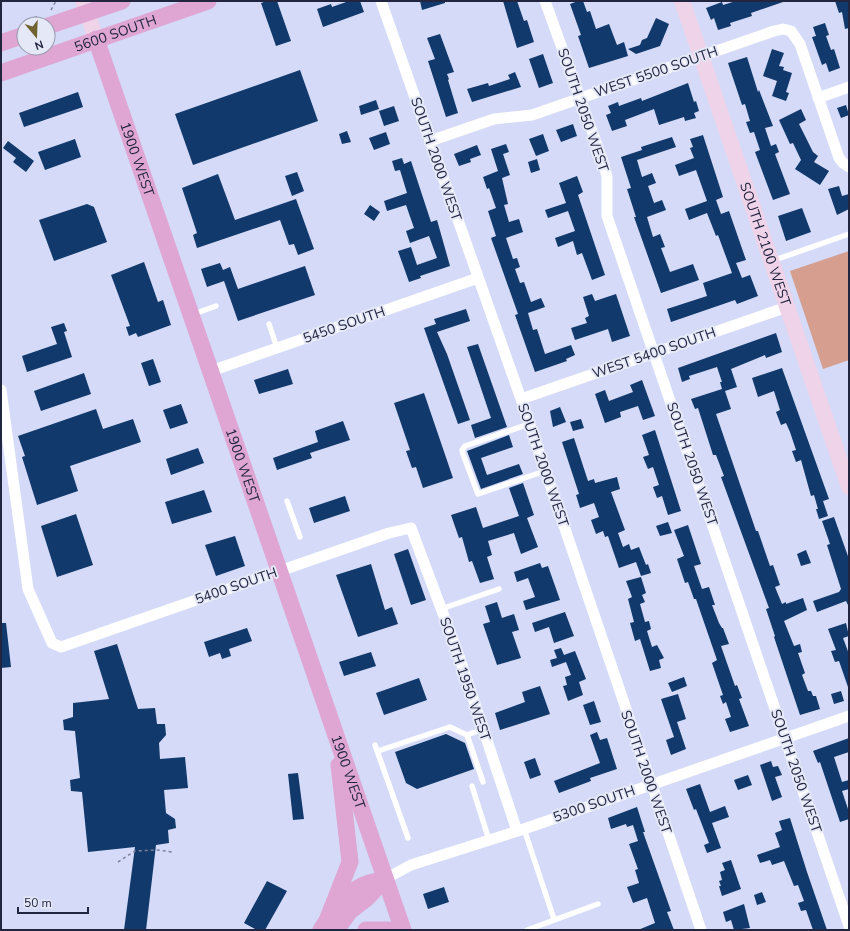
<svg xmlns="http://www.w3.org/2000/svg" width="850" height="931" font-family="'Nunito Sans',sans-serif">
	<rect width="100%" height="100%" fill="#d4daf7"/>
	<path fill="#d69e8f" d="M849,251V360L823,369L790,271Z"/>
	<path fill="#11396b" d="M267,1H277L291,41L276,46L261,3Z
		M349,1H360L364,12L323,27L317,9L331,4L332,7Z
		M420,1H445V3L422,10Z
		M503,1H517L524,21L527,20L534,42L517,48Z
		M578,1H583L587,12L590,11L596,29L609,24L617,45L624,42L628,56L589,68L578,36L581,35L570,4Z
		M736,1H783V2L751,13L752,16L730,23L731,26L718,30L714,18L711,20L706,8L722,2L723,5Z
		M835,1H849V28L845,29L842,12L839,13Z
		M656,18L669,24L660,46L636,54L628,49L640,45L642,40L647,38Z
		M825,23L829,35L826,36L831,50L834,49L840,68L829,72L826,63L822,65L812,37L816,36L813,27Z
		M440,34L454,72L447,74L449,79L448,80L458,113L446,117L428,61L435,59L427,38Z
		M772,49L784,53L779,66L784,67L783,70L792,73L786,92L789,93L786,101L772,96L777,81L763,76Z
		M543,54L553,83L539,88L529,59Z
		M747,57L758,92L759,90L773,126L765,128L771,146L776,144L779,152L775,154L790,194L773,200L755,152L760,150L754,132L750,133L746,122L750,121L745,104L742,105L728,63Z
		M300,70L318,121L193,165L175,114Z
		M515,72L521,87L472,102L467,89L488,83L489,86L510,79L508,75Z
		M688,83L694,102L696,101L699,111L694,113L696,118L685,121L684,117L659,125L654,109L625,120L627,126L612,131L606,115L611,113L608,106L618,102L619,106L641,98L642,101Z
		M78,92L83,107L24,127L19,113Z
		M376,100L379,109L361,115L359,106Z
		M846,105L849,115L841,118L837,108Z
		M394,106L399,121L384,126L379,111Z
		M801,109L806,120L799,124L813,152L818,156L814,162L829,171L820,185L795,169L801,160L793,143L790,144L779,120Z
		M573,124L577,136L561,142L556,130Z
		M347,131L351,142L342,144L339,134Z
		M386,132L390,144L374,150L369,138Z
		M543,134L549,151L536,156L529,139Z
		M703,135L723,197L716,200L721,214L729,211L746,260L736,263L742,278L750,275L758,296L737,304L735,300L671,322L667,309L707,296L703,283L732,273L718,235L716,236L707,213L689,220L685,209L707,201L696,170L679,176L675,165L694,158L690,148L693,147L690,139Z
		M672,137L676,147L637,160L642,177L652,173L656,183L648,186L654,203L662,200L666,210L647,217L653,237L660,234L665,247L661,248L670,272L693,264L699,280L661,293L634,217H636L627,189L631,188L621,157L642,150L641,147Z
		M75,139L81,157L45,170L38,152Z
		M8,141L34,161L26,172L13,162L16,158L3,148Z
		M506,144L509,152L503,154L510,175L502,178L508,204L504,205L509,222L519,219L523,232L506,238L513,259L517,258L520,267L515,269L520,283L524,282L531,302L541,298L545,307L528,313L533,330L537,329L545,354L571,345L575,355L566,359L567,361L535,372L515,315L518,314L491,238L496,236L488,211L496,208L489,188L487,189L483,177L498,171L491,149Z
		M477,145L481,155L470,159L471,162L459,166L454,154Z
		M402,158L404,164L411,161L431,222L437,220L450,266L420,276L421,278L409,282L398,251L411,247L417,265L437,258L429,236L410,243L406,231L414,228L406,205L387,211L384,201L407,193L400,170L395,171L392,161Z
		M537,159L540,170L531,173L528,162Z
		M297,172L304,191L292,196L285,176Z
		M218,174L235,220L296,199L314,249L298,255L294,244L289,245L280,220L197,248L193,235L197,233L182,188Z
		M577,176L583,192L578,195L605,275L592,280L582,253L577,255L573,241L558,247L555,238L575,231L568,211L548,218L545,210L566,203L559,183Z
		M839,186L842,196L849,194V209L837,215L828,189Z
		M87,204L94,207L107,242L54,261L39,220Z
		M370,205L380,212L374,221L364,214Z
		M802,208L811,232L786,241L778,216Z
		M144,262L158,302L163,300L171,325L138,337L136,333L129,336L126,327L130,326L111,275Z
		M220,263L223,270L230,267L238,289L305,266L315,295L238,321L224,281L207,287L201,269Z
		M592,294L595,301L616,294L630,336L612,342L608,329L575,340L571,328L587,323L585,318L589,316L583,297Z
		M466,309L470,321L437,332L447,354L470,420L458,424L424,328L436,324L434,319Z
		M64,323L67,331L64,332L72,357L27,372L22,356L57,344L51,327Z
		M776,333L782,352L766,358L765,355L731,369L737,387L725,391L731,409L716,414L756,531H758L770,566L773,565L780,585L775,587L782,604L786,602V604L803,598L807,610L784,621L794,646L800,644L802,652L798,653L805,673L802,675L808,691H811L813,696H816L820,709L800,715L774,637L775,636L766,609L769,608L721,477L724,476L716,455H713L698,408L695,409L691,399L722,389L720,382H722L717,367L689,376L690,379L682,382L678,368Z
		M478,344L507,427L475,438L471,425L491,418L467,347Z
		M153,359L161,382L149,386L141,363Z
		M782,368L829,499L823,501L828,516L819,519L816,509H818L814,495L811,496L801,460L796,462L792,451L796,450L790,432L786,423L781,425L776,412L780,410L774,391L758,397L752,378Z
		M288,369L293,384L259,394L254,380Z
		M84,373L91,394L41,411L34,391Z
		M642,380L655,416L643,420L638,406L620,412L621,417L605,423L595,394L605,390L609,401L633,392L630,385Z
		M424,393L453,478L423,488L416,467L412,468L406,451L410,450L394,403Z
		M181,404L188,423L170,429L163,410Z
		M560,407L566,422L553,427L550,411Z
		M96,409L103,429L133,419L141,442L70,466L78,491L37,505L22,457L25,456L18,436Z
		M581,419L584,428L573,431L570,422Z
		M343,421L350,440L310,453L312,458L277,470L273,458L318,442L315,431Z
		M655,430L681,511L668,515L662,496L657,498L653,487L659,485L653,467L648,469L643,457L649,455L642,435Z
		M509,435L513,447L481,458L487,475L519,464L523,474L481,489L467,451Z
		M574,438L588,481L594,479L595,483L617,477L620,489L611,492L625,530L618,533L623,547L629,544L631,550L639,547L646,565L648,564L651,573L641,576L636,562L619,568L608,536L605,537L603,531L596,534L591,520L599,517L594,503L580,508L576,495L579,494L562,442Z
		M198,448L204,463L171,475L166,459Z
		M523,483L534,515L527,518L538,547L521,554L514,533L488,541L492,555L487,557L494,579L480,583L472,561L469,562L462,537L459,538L451,515L476,507L483,528L519,516L509,488Z
		M204,490L212,512L172,524L165,502Z
		M345,496L350,511L314,523L309,508Z
		M76,514L93,565L57,577L41,526Z
		M834,517L849,559V607L846,601L817,612L813,601L839,592L841,589L827,545L830,544L822,521Z
		M668,522L672,533L660,536L656,526Z
		M688,525L701,564L694,566L702,589L709,587L715,605H712L719,623L722,628H723L729,644L721,646L735,686L737,685L742,698L739,699L749,726L730,732L725,719L731,717L726,702L723,704L720,696L723,695L712,663L717,660L696,599H694L688,582L685,583L677,559L684,556L674,530Z
		M235,536L245,566L216,576L205,545Z
		M408,549L426,600L411,605L394,554Z
		M806,550L811,563L801,566L797,554Z
		M540,563L542,568L548,566L560,600L526,610L523,601L535,597L528,578L517,582L514,572Z
		M371,564L385,610L392,607L398,624L358,637L336,575Z
		M641,577L646,593L642,595L645,602L640,604L645,622L649,621L651,629L647,631L652,647L657,645L664,658L659,660L661,668L650,671L640,639L635,641L630,623L634,622L628,599L632,597L626,581Z
		M497,602L502,618L514,614L519,630L512,632L521,658L497,665L483,624L490,622L485,606Z
		M565,612L574,636L554,643L549,627L535,632L532,623Z
		M1,623H6L11,667L1,668Z
		M846,623L849,636L843,638L849,654L848,687L839,661L835,662L831,651L836,650L828,629Z
		M247,628L252,641L229,649L231,656L222,659L220,653L209,657L204,642Z
		M117,644L138,709L155,708L157,724H165L166,735L159,743L160,759L185,757L188,788L164,790L166,813L175,819L176,828L168,830L169,843L156,845L146,930H124L135,847L88,852L82,792L71,791L70,780L80,778L75,731L64,730L63,720L73,717V703L109,699L94,651Z
		M561,648L564,655L575,651L586,679L579,682L583,695L568,701L563,686L567,685L565,677L571,675L566,662L552,667L550,660L557,658L554,650Z
		M371,652L376,666L344,676L339,662Z
		M684,677L687,686L672,692L668,683Z
		M419,678L427,700L384,715L376,693Z
		M540,686L550,714L500,730L495,713L525,702L522,692Z
		M841,691L844,701L834,704L831,694Z
		M678,694L686,719L677,722L686,749L671,755L666,740L674,737L661,699Z
		M594,701L601,722L590,725L583,705Z
		M597,732L600,740L607,738L617,769L590,778L591,781L559,793L554,781L600,763L590,735Z
		M446,734L465,743L474,769L417,789L406,783L395,752Z
		M849,738V752L834,757L842,782L849,780V789L842,791L849,812V819L840,822L820,762L818,763L813,751Z
		M535,758L541,775L530,779L524,762Z
		M771,761L773,767L778,766L782,775L775,777L782,797L772,801L760,765Z
		M298,773L304,819L293,820L288,774Z
		M748,775L752,785L738,790L734,780Z
		M700,784L710,812L725,806L729,817L712,823L721,848L707,853L704,845L709,843L696,809L694,810L686,789Z
		M637,807L645,832H643L671,911L667,912L674,930H638L655,923L647,898L633,903L627,887L639,883L635,870L638,869L629,844L638,841L633,825L627,827L626,824L611,829L608,818Z
		M790,818L807,872L827,930H813L806,910L801,911L798,903L804,901L798,885L794,886L784,861L772,865L770,860L760,863L757,855L780,847L775,833L782,830L779,821Z
		M731,860L741,889L722,896L719,886H721L719,881L722,880L720,872L725,870L722,863Z
		M267,881L287,891L265,930H257L244,923Z
		M444,887L449,902L428,909L423,894Z
		M762,892L766,902L757,905L754,895Z
		M744,904L750,928L734,930L731,920L726,922L723,912Z"/>
	<g fill="none" stroke-linecap="round" stroke-linejoin="round">
		<path stroke="#7c819d" stroke-width="1.5" stroke-dasharray="3 3" stroke-linecap="butt" d="M51,10L56,1
			M23,22L39,16
			M118,862L135,851L158,850L172,852"/>
		<path stroke="#fff" stroke-width="5.5" d="M772,261L849,234
			M194,314L216,306
			M269,324L277,348
			M529,424L465,446L462,450L463,454L478,494L545,471
			M287,501L300,537
			M441,609L499,589
			M467,735L483,782
			M375,745L408,838
			M378,751L450,727L467,735L483,729
			M472,786L489,840
			M524,829L554,919
			M527,930L598,904"/>
		<path stroke="#fff" stroke-width="11" d="M381,1L521,399L701,930
			M545,1L604,164L607,177V216L849,926
			M818,98L849,87
			M430,141L494,119L532,115L774,31L783,29L791,31L800,44L839,158L843,163L849,167
			M211,371L478,278
			M1,390L28,589L52,643L61,647L389,533L411,528L460,659L517,831
			M521,399L787,307
			M385,879L411,865L524,829L849,716"/>
		<g stroke="#efd3e9" stroke-width="16">
			<path d="M83,1L96,39"/>
			<path id="s1" d="M682,1L849,487"/>
		</g>
		<g stroke="#dfa6d3" stroke-width="17">
			<path d="M48,26L122,1"/>
			<path id="s2" d="M96,39L403,930"/>
			<path d="M1,43L24,35"/>
			<path id="s3" d="M1,73L208,1"/>
			<path d="M328,918L350,862L339,765"/>
			<path d="M321,930C329,917 350,890 364,885C371,882 378,881 385,879"/>
			<path d="M336,930L350,911L367,898L385,879"/>
			<path d="M366,930H389"/>
		</g>
	</g>
	<g text-anchor="middle" dominant-baseline="central" stroke-width="4" stroke-linejoin="round" paint-order="stroke">
		<g font-size="14" fill="#212540" stroke="#e5e8f7">
			<text stroke="none"><textPath href="#s3" startOffset="121">5600 SOUTH</textPath></text>
			<text transform="translate(656 72) rotate(-19)">WEST 5500 SOUTH</text>
			<text transform="translate(583 110) rotate(71)">SOUTH 2050 WEST</text>
			<text stroke="none"><textPath href="#s2" startOffset="127">1900 WEST</textPath></text>
			<text transform="translate(436 159) rotate(71)">SOUTH 2000 WEST</text>
			<text stroke="none"><textPath href="#s1" startOffset="257">SOUTH 2100 WEST</textPath></text>
			<text transform="translate(344 325) rotate(-19)">5450 SOUTH</text>
			<text transform="translate(654 353) rotate(-19)">WEST 5400 SOUTH</text>
			<text transform="translate(692 464) rotate(71)">SOUTH 2050 WEST</text>
			<text stroke="none"><textPath href="#s2" startOffset="451">1900 WEST</textPath></text>
			<text transform="translate(543 465) rotate(71)">SOUTH 2000 WEST</text>
			<text transform="translate(236 586) rotate(-19)">5400 SOUTH</text>
			<text transform="translate(465 679) rotate(71)">SOUTH 1950 WEST</text>
			<text transform="translate(796 771) rotate(71)">SOUTH 2050 WEST</text>
			<text stroke="none"><textPath href="#s2" startOffset="775">1900 WEST</textPath></text>
			<text transform="translate(646 772) rotate(71)">SOUTH 2000 WEST</text>
			<text transform="translate(594 804) rotate(-19)">5300 SOUTH</text>
		</g>
	</g>
	<rect width="850" height="931" fill="none" stroke="#212540" stroke-width="4"/>
	<g transform="translate(36 36) rotate(161)"><circle r="19" fill="#e5e8f7" stroke="#979aae"/>
	<path d="M0-3L7 15L0 10L-7 15Z" fill="#706331"/>
	<text y="-6" font-size="11" font-weight="bold" text-anchor="middle" fill="#212540">N</text>
	</g>
	<path d="M18 907v6h70v-6" fill="none" stroke="#212540" stroke-width="2"/>
	<text x="24" y="907" font-size="12" fill="#212540" stroke="#e5e8f7" stroke-width="3" paint-order="stroke">50 m</text>
</svg>
